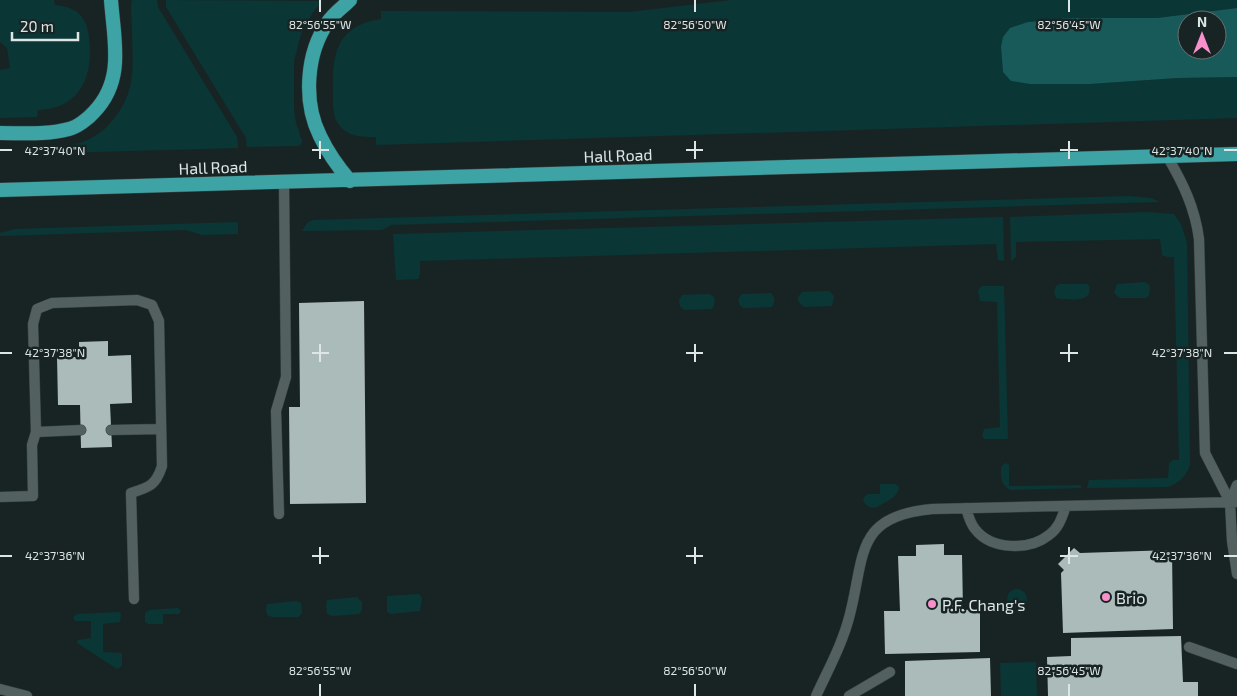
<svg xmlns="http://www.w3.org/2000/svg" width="1237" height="696" font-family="'Exo 2',sans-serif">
	<rect width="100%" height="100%" fill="#182424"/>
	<path fill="#0b3636" d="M0,0H54L55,5C85,8 89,24 90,51C90,85 74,109 38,110L37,117L0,118V70L10,68L7,48L0,42Z
		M132,0H157L158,7L237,137L238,148L58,153V147C80,145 98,138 112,121C138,91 132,64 132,27C132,18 130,8 132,0Z
		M166,0L323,1L313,12L301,34L294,61V110L296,123L302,141L301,145L298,146L247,147L246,138L166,7Z
		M731,0H1237V8L1157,18H1068L1028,22L1001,47L1003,72L1090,84L1178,78L1237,77V118L376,145V137C363,137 349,137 340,126C332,117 333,104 333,93C332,54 336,26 381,19V11L629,12Z
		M1130,196L1151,198L1160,202L391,225L382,230L302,231L308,222L314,220Z
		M1146,212L1174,214L1181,224L1187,243L1190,465C1186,476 1179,484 1167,487L1087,488L1089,480L1168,478L1169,463L1173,460H1179L1174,257H1167L1162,255L1160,239L1016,242V257L1011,261L1010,217Z
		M1003,217L1004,261L998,260L996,244L420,261V273L418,279L396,280L393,234Z
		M238,222V234L202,235L186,230L0,236V233L15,229Z
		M1145,282L1150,286L1149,296L1145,298H1120L1114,293L1117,284Z
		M1060,284H1087L1089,286C1093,303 1071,299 1060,299L1056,298L1054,292L1056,286Z
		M982,286H1004L1008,439H985L982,436L984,429L1000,427L997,302L980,301L978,290Z
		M829,291L834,296L832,306L804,307L798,301V297L802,292Z
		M769,293H771C775,297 776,303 771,307L744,308C738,306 736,299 742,294Z
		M709,294L714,297C715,301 715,305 712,309L684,310L680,306L679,300L682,295Z
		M1005,463L1009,465V486L1081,485V488L1010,490C1000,484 1001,477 1001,467Z
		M880,484H895L899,487C898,498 885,502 877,507C870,509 866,506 863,500L864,497L868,494H880Z
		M1007 599a10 10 0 1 1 20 0a10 10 0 1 1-20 0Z
		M417,594H419L422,598L420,611L391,614L387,612V596Z
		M357,597L362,602V610L359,614L333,616L327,614L326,605L327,600Z
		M296,601L301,603L302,613L298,617H272L267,615L266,609L267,604Z
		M178,608L181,611L179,614H163V624H149L145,622V613L149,610Z
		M119,612L121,614L120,622L103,624V652L122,653V666L117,669L77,643L78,640L91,638V621H75L73,617L77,614Z
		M1036,662L1037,696H1001L1000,663Z"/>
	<path fill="#185959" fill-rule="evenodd" d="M1237,8V77L1178,78L1090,84H1030L1011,81L1003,72L1001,47L1003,37L1010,28L1028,22L1068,18H1157ZM1187,20H1217V50H1187Z"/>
	<path fill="#abbbba" d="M364,301L366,503L290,504L289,407H300L299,303Z
		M108,341V356L131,355L132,403L110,404L112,447L81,448L80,405H58L57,357H79V342Z
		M944,544V555H962L963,610L980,609V652L885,654L884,611H900L898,556H916V545Z
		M1074,548L1080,553L1172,550L1173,629L1063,633L1061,573L1064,570L1058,564Z
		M1181,636L1183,682H1198V696H1048L1047,657L1071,656V638Z
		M990,658L991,696H905V661Z"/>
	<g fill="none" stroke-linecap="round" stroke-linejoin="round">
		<defs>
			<path id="service" d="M1167,156C1183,183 1195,208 1199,239L1205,453L1230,502L1232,541L1237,574
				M111,430L161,429
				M36,432L81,430
				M0,497L33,496L32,445L36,432L33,324L37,309L52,303L137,300L152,305L159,321L162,466C156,485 150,487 131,493L134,599
				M1230,502L1237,485
				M966,508C968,515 970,523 975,529C991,550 1029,551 1049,535C1059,528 1062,517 1066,506
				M279,514L276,411L286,377L284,183
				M1189,647L1237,664
				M0,689L27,696
				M816,696C828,670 843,643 850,614C865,555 855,516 932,509L1237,502
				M849,696L890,672"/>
			<path id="trunk" d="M0,133C22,133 47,135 69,129C77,127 88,119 94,112C125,80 114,41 111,0
				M350,181C338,167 328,153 320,136C303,102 306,53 328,22C334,13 343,7 350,0
				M0,190L1237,154"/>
		</defs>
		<use href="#service" stroke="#374141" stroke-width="11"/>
		<use href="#trunk" stroke="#374141" stroke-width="15"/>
		<use href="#service" stroke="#526060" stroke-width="10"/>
		<use href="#trunk" stroke="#3da3a4" stroke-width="14"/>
	</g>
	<path fill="none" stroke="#dde5e5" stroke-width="2" d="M320,0V12M695,0V12M1069,0V12M320,141V159M695,141V159M1069,141V159M0,150H12M312,150H329M686,150H703M1060,150H1078M1224,150H1237M320,344V362M695,344V362M1069,344V362M0,353H12M312,353H329M686,353H703M1060,353H1078M1224,353H1237M320,547V564M695,547V564M1069,547V564M0,556H12M312,556H329M686,556H703M1060,556H1078M1224,556H1237M320,684V696M695,684V696M1069,684V696"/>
	<g fill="#f890cb" stroke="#182424" stroke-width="2">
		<circle cx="1106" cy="597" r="5"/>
		<circle cx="932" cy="604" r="5"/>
	</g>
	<g text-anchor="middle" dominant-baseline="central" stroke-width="5" stroke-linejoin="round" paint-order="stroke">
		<g font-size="16" fill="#dde5e5" stroke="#182424">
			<text transform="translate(618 155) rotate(-2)">Hall Road</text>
			<text transform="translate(213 167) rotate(-2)">Hall Road</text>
		</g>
		<g font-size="16" fill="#dde5e5" stroke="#182424" text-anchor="start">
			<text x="1116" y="597">Brio</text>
			<text x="942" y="604">P.F. Chang's</text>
		</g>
	</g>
	<g font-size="12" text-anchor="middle" fill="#dde5e5" stroke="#182424" stroke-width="5" stroke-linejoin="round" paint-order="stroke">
		<text x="320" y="29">82°56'55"W</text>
		<text x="695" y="29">82°56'50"W</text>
		<text x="1069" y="29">82°56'45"W</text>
		<text x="55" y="155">42°37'40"N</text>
		<text x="1182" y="155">42°37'40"N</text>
		<text x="55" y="357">42°37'38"N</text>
		<text x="1182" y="357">42°37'38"N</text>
		<text x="55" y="560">42°37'36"N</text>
		<text x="1182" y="560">42°37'36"N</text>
		<text x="320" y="675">82°56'55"W</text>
		<text x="695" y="675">82°56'50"W</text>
		<text x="1069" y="675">82°56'45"W</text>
	</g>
	<g transform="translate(1202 35)"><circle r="24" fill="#182424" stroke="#677171"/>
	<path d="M0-4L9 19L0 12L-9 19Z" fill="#f890cb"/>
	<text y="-8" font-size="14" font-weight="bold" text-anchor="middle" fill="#dde5e5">N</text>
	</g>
	<path d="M12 32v8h66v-8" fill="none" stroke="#dde5e5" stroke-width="2.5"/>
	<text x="20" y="32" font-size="15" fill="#dde5e5" stroke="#182424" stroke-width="4" paint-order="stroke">20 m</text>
</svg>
